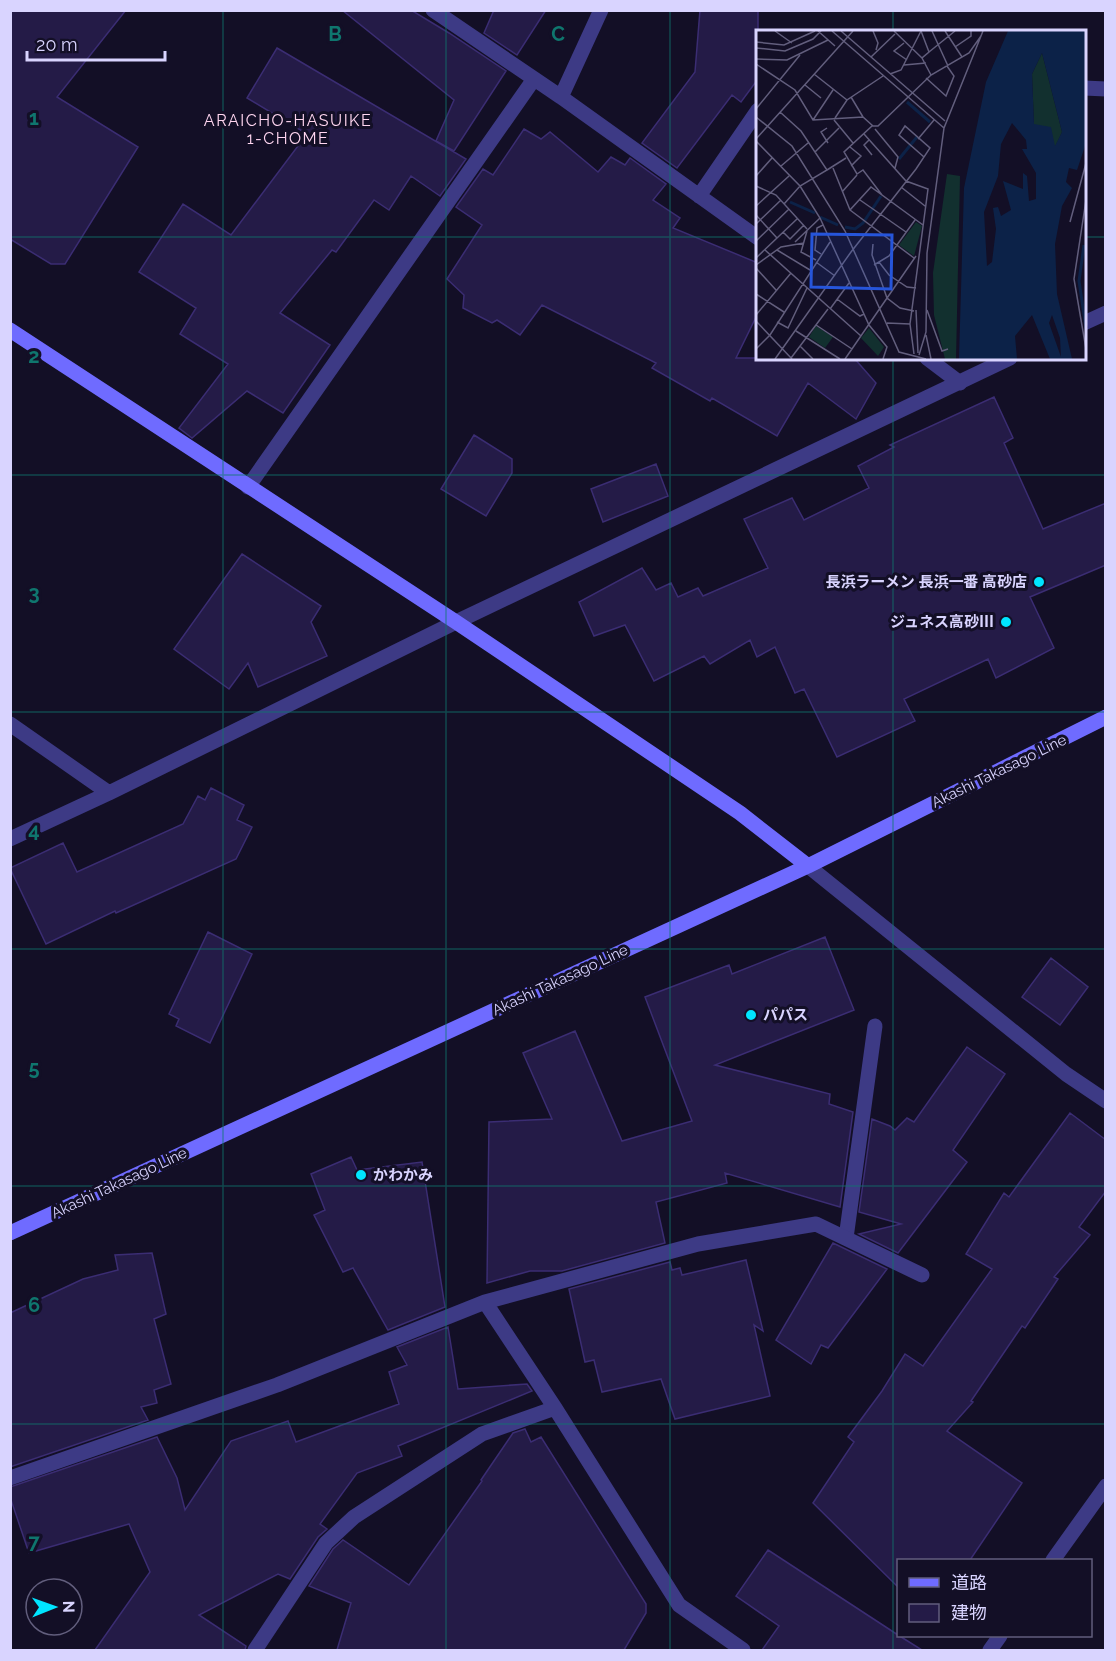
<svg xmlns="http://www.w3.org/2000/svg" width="1116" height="1661" font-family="Raleway,'Noto Sans JP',sans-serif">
	<rect width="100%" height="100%" fill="#130f26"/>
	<path fill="#241b47" stroke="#3b2d73" stroke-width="1.5" d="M10,10H126L57,97L138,147L65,264H51L10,239Z
		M342,10H411L449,33L506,71L454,151L436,141L454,100Z
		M494,10H546L517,55L484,33Z
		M700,10H758V79L741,102L732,95L677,168L642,143L695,72Z
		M277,48L466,159L440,196L411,176L389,210L374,200L336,252L332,250L280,313L330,345L283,413L247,391L192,438L179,428L228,364L180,334L196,308L139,272L183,204L231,235L307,134L247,98Z
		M524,129L541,139L550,132L598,172L611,157L625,165L630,158L666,184L653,200L680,218L673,228L758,263V313L736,358H854L876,383L856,419L808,383L777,436L712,398L710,401L652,368L656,363L542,305L520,335L497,320L492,323L463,308L464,295L447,279L482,225L456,207L483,169L493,175Z
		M994,397L1013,438L1004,443L1043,529L1106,503V565L1030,597L1054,648L996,678L988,659L904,699L915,721L837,757L804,689L795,693L775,647L757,657L750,640L710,664L704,656L654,681L625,625L594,636L579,602L642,568L656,590L671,583L678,597L698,588L703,596L768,568L744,519L792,498L804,520L869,488L858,466L894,447L890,445Z
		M474,435L512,459V473L486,516L441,489Z
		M656,464L668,496L603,522L591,489Z
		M242,554L321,606L311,622L327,656L258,687L248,663L229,689L174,649Z
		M211,788L244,805L237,820L252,827L236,859L116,913L115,911L46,944L10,868L63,843L77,872L183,824L198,796L205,800Z
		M208,932L252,954L210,1043L176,1026L179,1019L169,1014Z
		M825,937L854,1010L715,1065L830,1094L829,1104L853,1112L840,1207L725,1173L727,1183L656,1202L665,1243L562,1271H530L487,1283L489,1122L552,1119L523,1053L575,1031L622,1141L692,1121L645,997L729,965L732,974Z
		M1051,958L1088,987L1060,1025L1022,997Z
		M967,1047L1005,1074L953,1150L967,1162L898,1253L859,1234L901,1224L859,1212L872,1119L890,1126L895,1130L907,1118L914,1122Z
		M1070,1113L1106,1140V1191L1079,1227L1090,1235L1054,1277L1058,1279L1025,1328L1022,1326L971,1401L973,1402L947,1431L1022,1483L970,1560H898V1587L813,1503L854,1442L848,1437L882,1391L905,1354L923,1366L992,1269L966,1254L1004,1193L1009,1197Z
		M351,1157L357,1170L422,1162L445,1307L388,1330L353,1268L343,1272L314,1215L325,1210L311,1174Z
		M833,1243L887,1269L828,1348L821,1345L811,1364L776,1340Z
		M152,1253L166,1314L154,1319L171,1384L154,1390L157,1403L141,1407L148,1420L10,1467V1313L83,1279L118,1270L115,1255Z
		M746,1260L763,1331L754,1325L770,1396L675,1419L661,1379L602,1392L594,1360L585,1362L569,1289L670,1262L672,1270L680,1268L682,1275Z
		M448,1327L458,1389L527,1384L532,1391L398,1446L402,1456L357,1473L320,1524L327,1529L318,1537L290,1579L278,1574L199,1615L246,1646L245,1650H95L150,1572L129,1524L29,1553L10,1497V1487L157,1437L177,1478L185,1510L231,1441L288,1421L296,1442L399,1404L389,1372L407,1365L397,1347Z
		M525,1429L531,1442L541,1437L646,1604V1613L624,1650H337L351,1603L309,1586L333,1549L343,1540L409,1585L482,1481L481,1480L513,1433Z
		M768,1550L898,1635L922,1650H762L779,1626L736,1596Z"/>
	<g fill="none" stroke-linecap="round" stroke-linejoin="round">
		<path stroke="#3d3a85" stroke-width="15" d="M846,1238L875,1026"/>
		<path stroke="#3d3a85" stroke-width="15" d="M433,10L561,97L758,238
			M1084,88L1106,89
			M561,97L601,10
			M699,196L758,110
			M1084,323L1106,313
			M927,358L960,383
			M248,487L534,79
			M10,724L109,793
			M10,839L109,793L456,622L1010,358
			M808,866L1066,1074L1106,1101
			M485,1302L555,1408L679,1605L743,1650
			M10,1478L277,1385L485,1302L698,1244L816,1224L922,1275
			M1053,1560L1106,1486
			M255,1650L326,1543L354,1517L482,1434L555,1408
			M990,1650L1000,1636"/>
		<path stroke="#6f6bff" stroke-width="15" d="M10,330L456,622L740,813L808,866
			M10,1233L808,866L1106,717"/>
	</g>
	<path fill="none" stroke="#0f766e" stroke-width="1.5" stroke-opacity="0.55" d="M223,10V1650M446,10V1650M670,10V1650M893,10V32M10,237H758M1084,237H1106M893,358V1650M10,475H1106M10,712H1106M10,949H1106M10,1186H1106M10,1424H1106"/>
	<g fill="#00e5ff" stroke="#130f26" stroke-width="2">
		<circle cx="1039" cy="582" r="6"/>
		<circle cx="1006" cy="622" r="6"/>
		<circle cx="751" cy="1015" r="6"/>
		<circle cx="361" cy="1175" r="6"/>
	</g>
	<g text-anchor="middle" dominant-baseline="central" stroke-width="6" stroke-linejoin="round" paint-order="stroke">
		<g font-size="15" font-weight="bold" fill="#d9d4ff" stroke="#130f26" text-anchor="end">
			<text x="1027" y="582">長浜ラーメン 長浜一番 高砂店</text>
			<text x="994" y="622">ジュネス高砂Ⅲ</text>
			<text x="763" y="1015" text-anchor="start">パパス</text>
			<text x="373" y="1175" text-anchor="start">かわかみ</text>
		</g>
		<g font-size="15" fill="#d9d4ff" stroke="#130f26">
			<text transform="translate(999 771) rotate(-26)">Akashi Takasago Line</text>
			<text transform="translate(560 980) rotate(-25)">Akashi Takasago Line</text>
			<text transform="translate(119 1183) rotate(-25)">Akashi Takasago Line</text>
		</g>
		<g font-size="16" letter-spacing="1.5" fill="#ffd6f0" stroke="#130f26">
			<text x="288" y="120">ARAICHO-HASUIKE<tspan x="288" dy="18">1-CHOME</tspan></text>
		</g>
	</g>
	<g transform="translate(756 30)">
		<rect width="330" height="330" fill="#130f26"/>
		<path d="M286,23L306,102L299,117L278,95L276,44ZM191,144L204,146L200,329H189L178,285L177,243ZM160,192L166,196L158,226L143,215ZM60,296L77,307L69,318L53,307ZM113,298L128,317L122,326L105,308Z" fill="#12302f"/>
		<path d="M252,1H330V113L321,140L313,138L310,152L316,158L306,176L299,214L301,264L316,329H294L276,285L259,306L261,329H203L208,158L230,52ZM286,23L306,102L299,116L295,97L278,94L276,44ZM256,93L270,110L271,119H266L280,143V169L273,171L271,146L267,143V159L247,151L255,180L245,186L242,177L237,178L240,199L236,232L231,236L228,182L242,146L245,114ZM296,285L304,308L305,327L293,293Z" fill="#0c2248" fill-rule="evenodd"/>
		<path fill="none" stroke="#0c2248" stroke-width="3" d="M151,72L174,92M143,129L161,107M34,172L59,183M64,187L82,195M89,197L99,199L107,193L125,166M328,215L323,251L330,298"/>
		<path fill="none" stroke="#625e7d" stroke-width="1.5" d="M19,1L36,13M62,1L79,16M76,1L188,98M85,1L189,91M117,1L122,13L120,20M138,1L166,28M165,1L173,22L166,28L175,45M176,1L192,36M189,1L206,27M0,12L28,15L59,1M148,13L138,21L151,30M199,17L215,6V1M0,18L29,21L57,9L65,1M173,22L199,1M115,27L139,4M0,29L31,30L72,10M0,34L39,60L57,90L107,87L117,96M148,35L170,33M58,44L91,70M134,44L145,40L165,1M170,48L190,66L198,46L191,36M49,55L65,68M95,67L107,87M0,79L44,25M24,82L45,101L71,140L44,156L28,174M0,87L36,116L89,201L143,322L170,329M79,88L91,70L127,46M57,90L77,60M78,90L97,113M71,98L65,102L72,113M119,99L142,127L139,138M108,104L150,151L172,159L154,294L158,324M0,109L97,1M162,109L178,90M113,110L108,115L116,125M0,111L44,156L64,188L113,295L131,317L127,329M94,117L105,126L95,136M59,122L83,98M25,136L52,113M77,138L94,180M71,140L90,128M0,146L16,128M0,156L20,165L51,199M145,157L169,176M86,162L101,145M126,165L107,140L101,144L88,122L116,96H122L175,45L213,23L225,6M104,170L150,202M330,170L318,249L330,319M0,176L33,146M0,185L21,208M314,192L330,133M0,194L25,170M51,201L45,222L60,230M27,202L34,209L48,195M0,211L33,179M39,212L64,188M117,214L116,225L131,268L144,278L158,281M9,220L105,306M21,220L54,240M65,224L59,220L61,198L67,195M0,228L41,189M158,228L94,180L115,157L167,195M60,232L79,246M123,232L133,245L151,257L160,258M0,235L25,217L48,213M118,235L133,226L159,190M0,238L20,260M0,264L28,282M81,269L104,286L108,284M74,279L93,253M160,280L162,323M171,280L186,321L192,319M0,285L35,243M0,291L36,329M21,292L32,298L51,258M131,293L154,294M60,295L96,319M40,301L84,329M170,305L175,329M44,316L57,329M0,319L14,305L74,212M163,325L170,302L171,223L188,98L227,1M35,328L72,279M19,329L95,222L160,139L174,118L149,96L143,105L168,127M89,329L160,226"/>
		<path fill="#2655da" fill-opacity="0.15" stroke="#2655da" stroke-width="3" d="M56,204L136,205L135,259L55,257Z"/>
		<rect width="330" height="330" fill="none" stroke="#d9d4ff" stroke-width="3"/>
	</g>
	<g font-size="20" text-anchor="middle" font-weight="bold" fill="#0f766e" stroke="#130f26" stroke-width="6" stroke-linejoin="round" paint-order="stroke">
		<text x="335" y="41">B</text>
		<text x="558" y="41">C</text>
		<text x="34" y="125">1</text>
		<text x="34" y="363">2</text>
		<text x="34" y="600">3</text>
		<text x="34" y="837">4</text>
		<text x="34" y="1075">5</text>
		<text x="34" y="1312">6</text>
		<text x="34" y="1549">7</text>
	</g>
	<rect width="1116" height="1661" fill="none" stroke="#d9d4ff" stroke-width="24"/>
	<rect x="897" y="1559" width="195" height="78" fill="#130f26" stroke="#625e7d" stroke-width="1.5"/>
	<rect x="909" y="1578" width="30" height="9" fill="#6f6bff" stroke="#625e7d" stroke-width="1.5"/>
	<text x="951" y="1589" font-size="18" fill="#d9d4ff">道路</text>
	<rect x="909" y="1604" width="30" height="18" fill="#241b47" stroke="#625e7d" stroke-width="1.5"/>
	<text x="951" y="1619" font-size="18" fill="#d9d4ff">建物</text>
	<g transform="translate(54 1607) rotate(89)"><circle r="28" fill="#130f26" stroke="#625e7d" stroke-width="1.5"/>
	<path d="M0-4.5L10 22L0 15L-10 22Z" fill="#00e5ff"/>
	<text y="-9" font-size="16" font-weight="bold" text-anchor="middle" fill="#d9d4ff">N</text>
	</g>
	<path d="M27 51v9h138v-9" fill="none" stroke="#d9d4ff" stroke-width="3"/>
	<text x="36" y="51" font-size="18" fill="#d9d4ff" stroke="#130f26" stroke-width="4.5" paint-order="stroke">20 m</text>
</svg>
